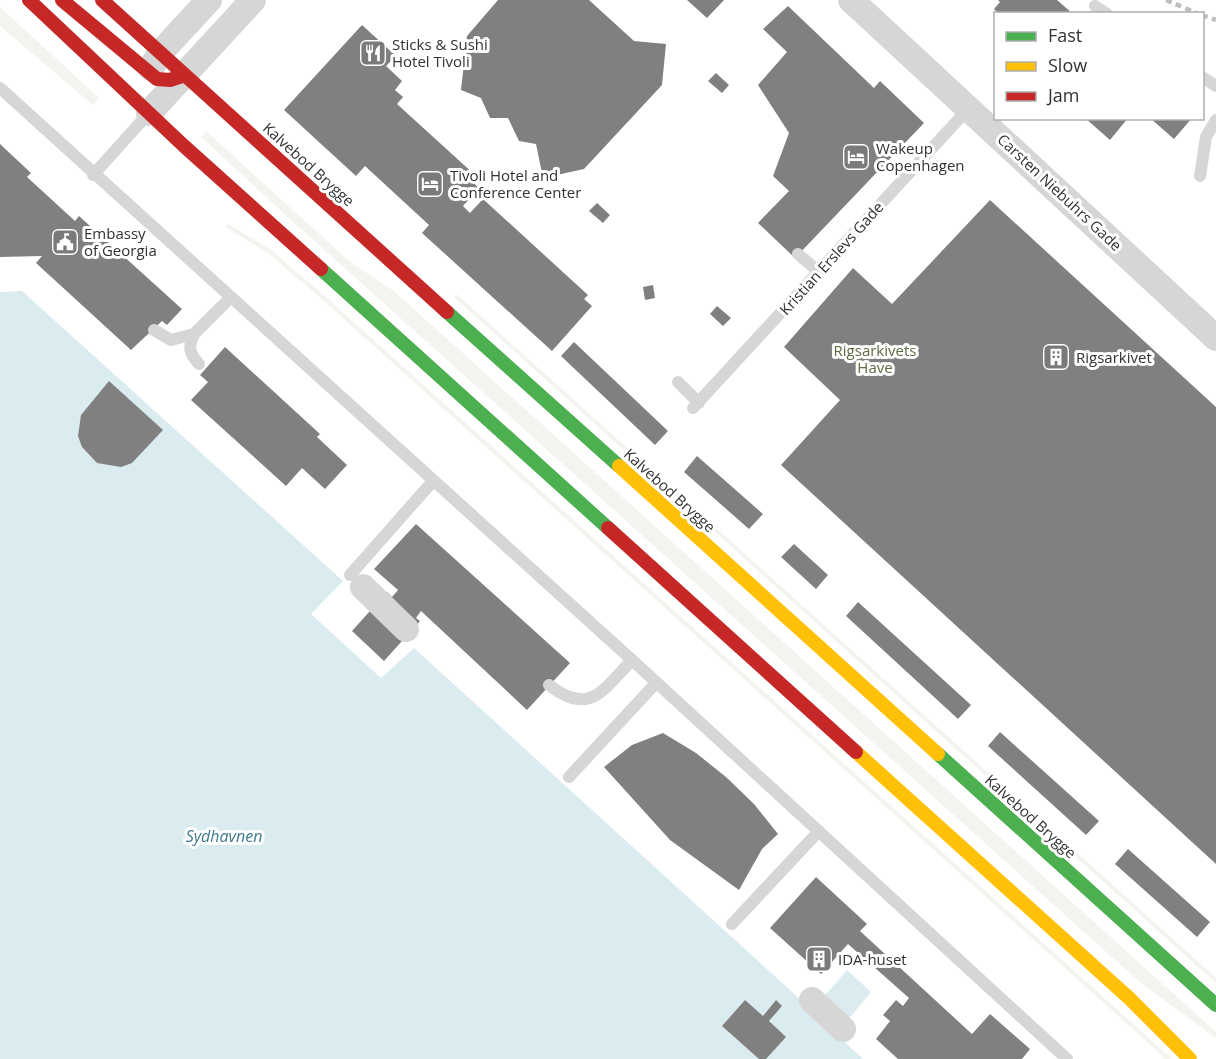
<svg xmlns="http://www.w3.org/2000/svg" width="1216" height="1059" font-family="'Open Sans',sans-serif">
	<rect width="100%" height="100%" fill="#fff"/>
	<path fill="#f2f4ed" d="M0,7L99,98L93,105L0,26Z
		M206,131L349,261L395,292L1216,1032V1038L1142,984L291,220L201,137Z
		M228,224L271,250L327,298L1172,1059H1166L324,301L268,253L226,227Z
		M456,294L1216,978V983L454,297Z"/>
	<path fill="#dbecf0" d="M22,291L343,581L311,614L381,678L414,648L812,1010L847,970L871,992L836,1034L863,1059H0V292Z"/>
	<path fill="#808080" d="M498,0H589L634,41L666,44L662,85L584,169L543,178L536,144L519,141L508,118H490L481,98L461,90L467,36Z
		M687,0H724L707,18Z
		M998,0H1057L1073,14H999L994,9L1000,2Z
		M788,6L874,88L880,81L924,123L795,258L758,223L789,191L773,176L789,133L758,85L787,52L763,29Z
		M362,25L396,56L386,66L402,81L395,90L403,97L397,104L475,175L470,180L479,188L463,206L470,213L483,199L588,295L584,299L592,306L552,351L422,233L429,225L365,166L356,176L284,110Z
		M716,73L729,85L722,93L708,81Z
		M1085,118H1128L1110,140Z
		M1150,118H1192L1174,139Z
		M0,144L31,173L27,177L75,221L79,216L182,309L167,325L162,321L131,350L36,263L42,256L0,257Z
		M990,200L1216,407V864L781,465L840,400L784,347L853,268L892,304Z
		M597,203L610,215L603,223L589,211Z
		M653,285L655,298L645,300L643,287Z
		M717,306L731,318L723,326L710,314Z
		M574,342L668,431L655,445L561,356Z
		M225,347L320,434L317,437L347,465L325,489L302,468L286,486L191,400L208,382L200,375Z
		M109,381L163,430L132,463L121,467L97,463L82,447L78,436L81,415Z
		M697,456L763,514L749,529L684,472Z
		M416,524L570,663L527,710L421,611L416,618L420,621L384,661L352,631L387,592L392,597L398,590L374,569Z
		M794,544L828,575L816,589L781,557Z
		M858,602L971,705L958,719L846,616Z
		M1000,732L1099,821L1086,835L988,746Z
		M663,733L696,753L726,777L754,804L778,834L762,849L739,890L670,840L604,767L632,745Z
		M1128,849L1210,922L1197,937L1115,864Z
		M816,877L867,924L860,931L972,1034L990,1014L1030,1049L1022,1059H898L876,1039L890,1021L883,1015L896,1000L903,1006L909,998L848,944L821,974L770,928Z
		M745,1000L763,1016L776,1000L782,1006L769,1021L786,1037L766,1059H759L722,1026Z"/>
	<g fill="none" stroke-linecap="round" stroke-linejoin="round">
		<path stroke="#d6d6d6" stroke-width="12" d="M1095,6L1107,14
			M1202,77L1216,86
			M0,88L632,660L1067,1059
			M93,175L148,114
			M1200,176L1206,137L1216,120
			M798,254L819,272
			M154,330L171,340L194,334L230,298
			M194,334C188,347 189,353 199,364
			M678,382L699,403
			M693,408L969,108
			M350,575L433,481
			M549,685C590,717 603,690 632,660
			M569,777L656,683
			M732,924L819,831"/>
		<path stroke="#d6d6d6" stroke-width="26" d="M851,0L1216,338
			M151,68L161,52L209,0
			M149,113L253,0
			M363,587L406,629
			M812,1000L843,1029"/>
		<path stroke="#4caf50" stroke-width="14" d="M321,269L608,528
			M447,312L619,466
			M938,754L1216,1005"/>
		<path stroke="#ffc107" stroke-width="14" d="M619,466L938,754
			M856,752L1129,998L1190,1059"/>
		<path stroke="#c62828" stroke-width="14" d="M29,0L184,146L321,269
			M62,0L157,79L170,80L185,75
			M102,0L447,312
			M608,528L856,752"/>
		<path stroke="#bebebe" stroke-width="4.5" stroke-dasharray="6 4.5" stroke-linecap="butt" d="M1166,0L1199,14
			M1202,15L1216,20"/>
	</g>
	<defs>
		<symbol id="restaurant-square" viewBox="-11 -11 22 22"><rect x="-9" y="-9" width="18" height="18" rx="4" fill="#7a7a7a" stroke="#fff"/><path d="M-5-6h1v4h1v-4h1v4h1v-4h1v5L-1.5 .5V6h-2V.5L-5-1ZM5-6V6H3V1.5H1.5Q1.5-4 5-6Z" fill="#fff"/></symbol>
		<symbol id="hotel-square" viewBox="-11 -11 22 22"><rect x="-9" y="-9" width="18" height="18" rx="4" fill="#7a7a7a" stroke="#fff"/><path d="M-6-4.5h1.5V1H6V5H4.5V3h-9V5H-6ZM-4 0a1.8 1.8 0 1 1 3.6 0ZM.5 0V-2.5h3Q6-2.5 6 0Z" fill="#fff"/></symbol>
		<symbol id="civic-square" viewBox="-11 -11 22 22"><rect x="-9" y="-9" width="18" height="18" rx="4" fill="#7a7a7a" stroke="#fff"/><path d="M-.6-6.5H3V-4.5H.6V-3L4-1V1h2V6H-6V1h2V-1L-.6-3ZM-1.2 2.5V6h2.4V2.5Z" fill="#fff"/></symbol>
		<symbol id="building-square" viewBox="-11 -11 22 22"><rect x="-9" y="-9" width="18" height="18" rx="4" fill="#7a7a7a" stroke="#fff"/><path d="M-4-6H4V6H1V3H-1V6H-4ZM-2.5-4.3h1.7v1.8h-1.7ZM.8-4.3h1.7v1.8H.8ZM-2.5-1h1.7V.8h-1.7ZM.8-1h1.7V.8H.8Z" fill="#fff"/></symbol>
	</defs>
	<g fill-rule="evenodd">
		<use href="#restaurant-square" x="358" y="38" width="30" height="30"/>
		<use href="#hotel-square" x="841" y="142" width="30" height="30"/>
		<use href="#hotel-square" x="415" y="169" width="30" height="30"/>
		<use href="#civic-square" x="50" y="227" width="30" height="30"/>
		<use href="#building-square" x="1041" y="342" width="30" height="30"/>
		<use href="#building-square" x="804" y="944" width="30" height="30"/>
	</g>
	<g text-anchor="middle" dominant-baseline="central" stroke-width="6" stroke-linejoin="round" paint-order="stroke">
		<g font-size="15" fill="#323232" stroke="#fff" text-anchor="start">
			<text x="392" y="44">Sticks &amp; Sushi<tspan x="392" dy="17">Hotel Tivoli</tspan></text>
			<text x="876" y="148">Wakeup<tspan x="876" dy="17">Copenhagen</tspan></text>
			<text x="450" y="175">Tivoli Hotel and<tspan x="450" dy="17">Conference Center</tspan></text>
			<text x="84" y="233">Embassy<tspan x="84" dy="17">of Georgia</tspan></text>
			<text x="1076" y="357">Rigsarkivet</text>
			<text x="838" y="959">IDA-huset</text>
		</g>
		<g font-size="15" fill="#323232" stroke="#fff">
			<text transform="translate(309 164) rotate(42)">Kalvebod Brygge</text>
			<text transform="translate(1060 192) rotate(43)">Carsten Niebuhrs Gade</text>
			<text transform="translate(831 258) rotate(-48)">Kristian Erslevs Gade</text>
			<text transform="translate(670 490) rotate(42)">Kalvebod Brygge</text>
			<text transform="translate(1031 816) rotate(42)">Kalvebod Brygge</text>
		</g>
		<g font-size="15" fill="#5c6d40" stroke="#fff">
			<text x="875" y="350">Rigsarkivets<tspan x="875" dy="17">Have</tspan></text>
		</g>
		<g font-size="16" font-style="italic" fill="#407a8c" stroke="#fff">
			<text x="224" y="836">Sydhavnen</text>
		</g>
	</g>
	<rect x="994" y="12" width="210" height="108" fill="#ffffff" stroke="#adadad" stroke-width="1.5"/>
	<rect x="1006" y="32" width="30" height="9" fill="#4caf50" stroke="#adadad" stroke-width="1.5"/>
	<text x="1048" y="42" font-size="18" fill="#323232">Fast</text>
	<rect x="1006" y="62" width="30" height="9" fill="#ffc107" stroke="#adadad" stroke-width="1.5"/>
	<text x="1048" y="72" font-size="18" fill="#323232">Slow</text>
	<rect x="1006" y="92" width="30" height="9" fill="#c62828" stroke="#adadad" stroke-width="1.5"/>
	<text x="1048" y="102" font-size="18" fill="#323232">Jam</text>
</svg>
